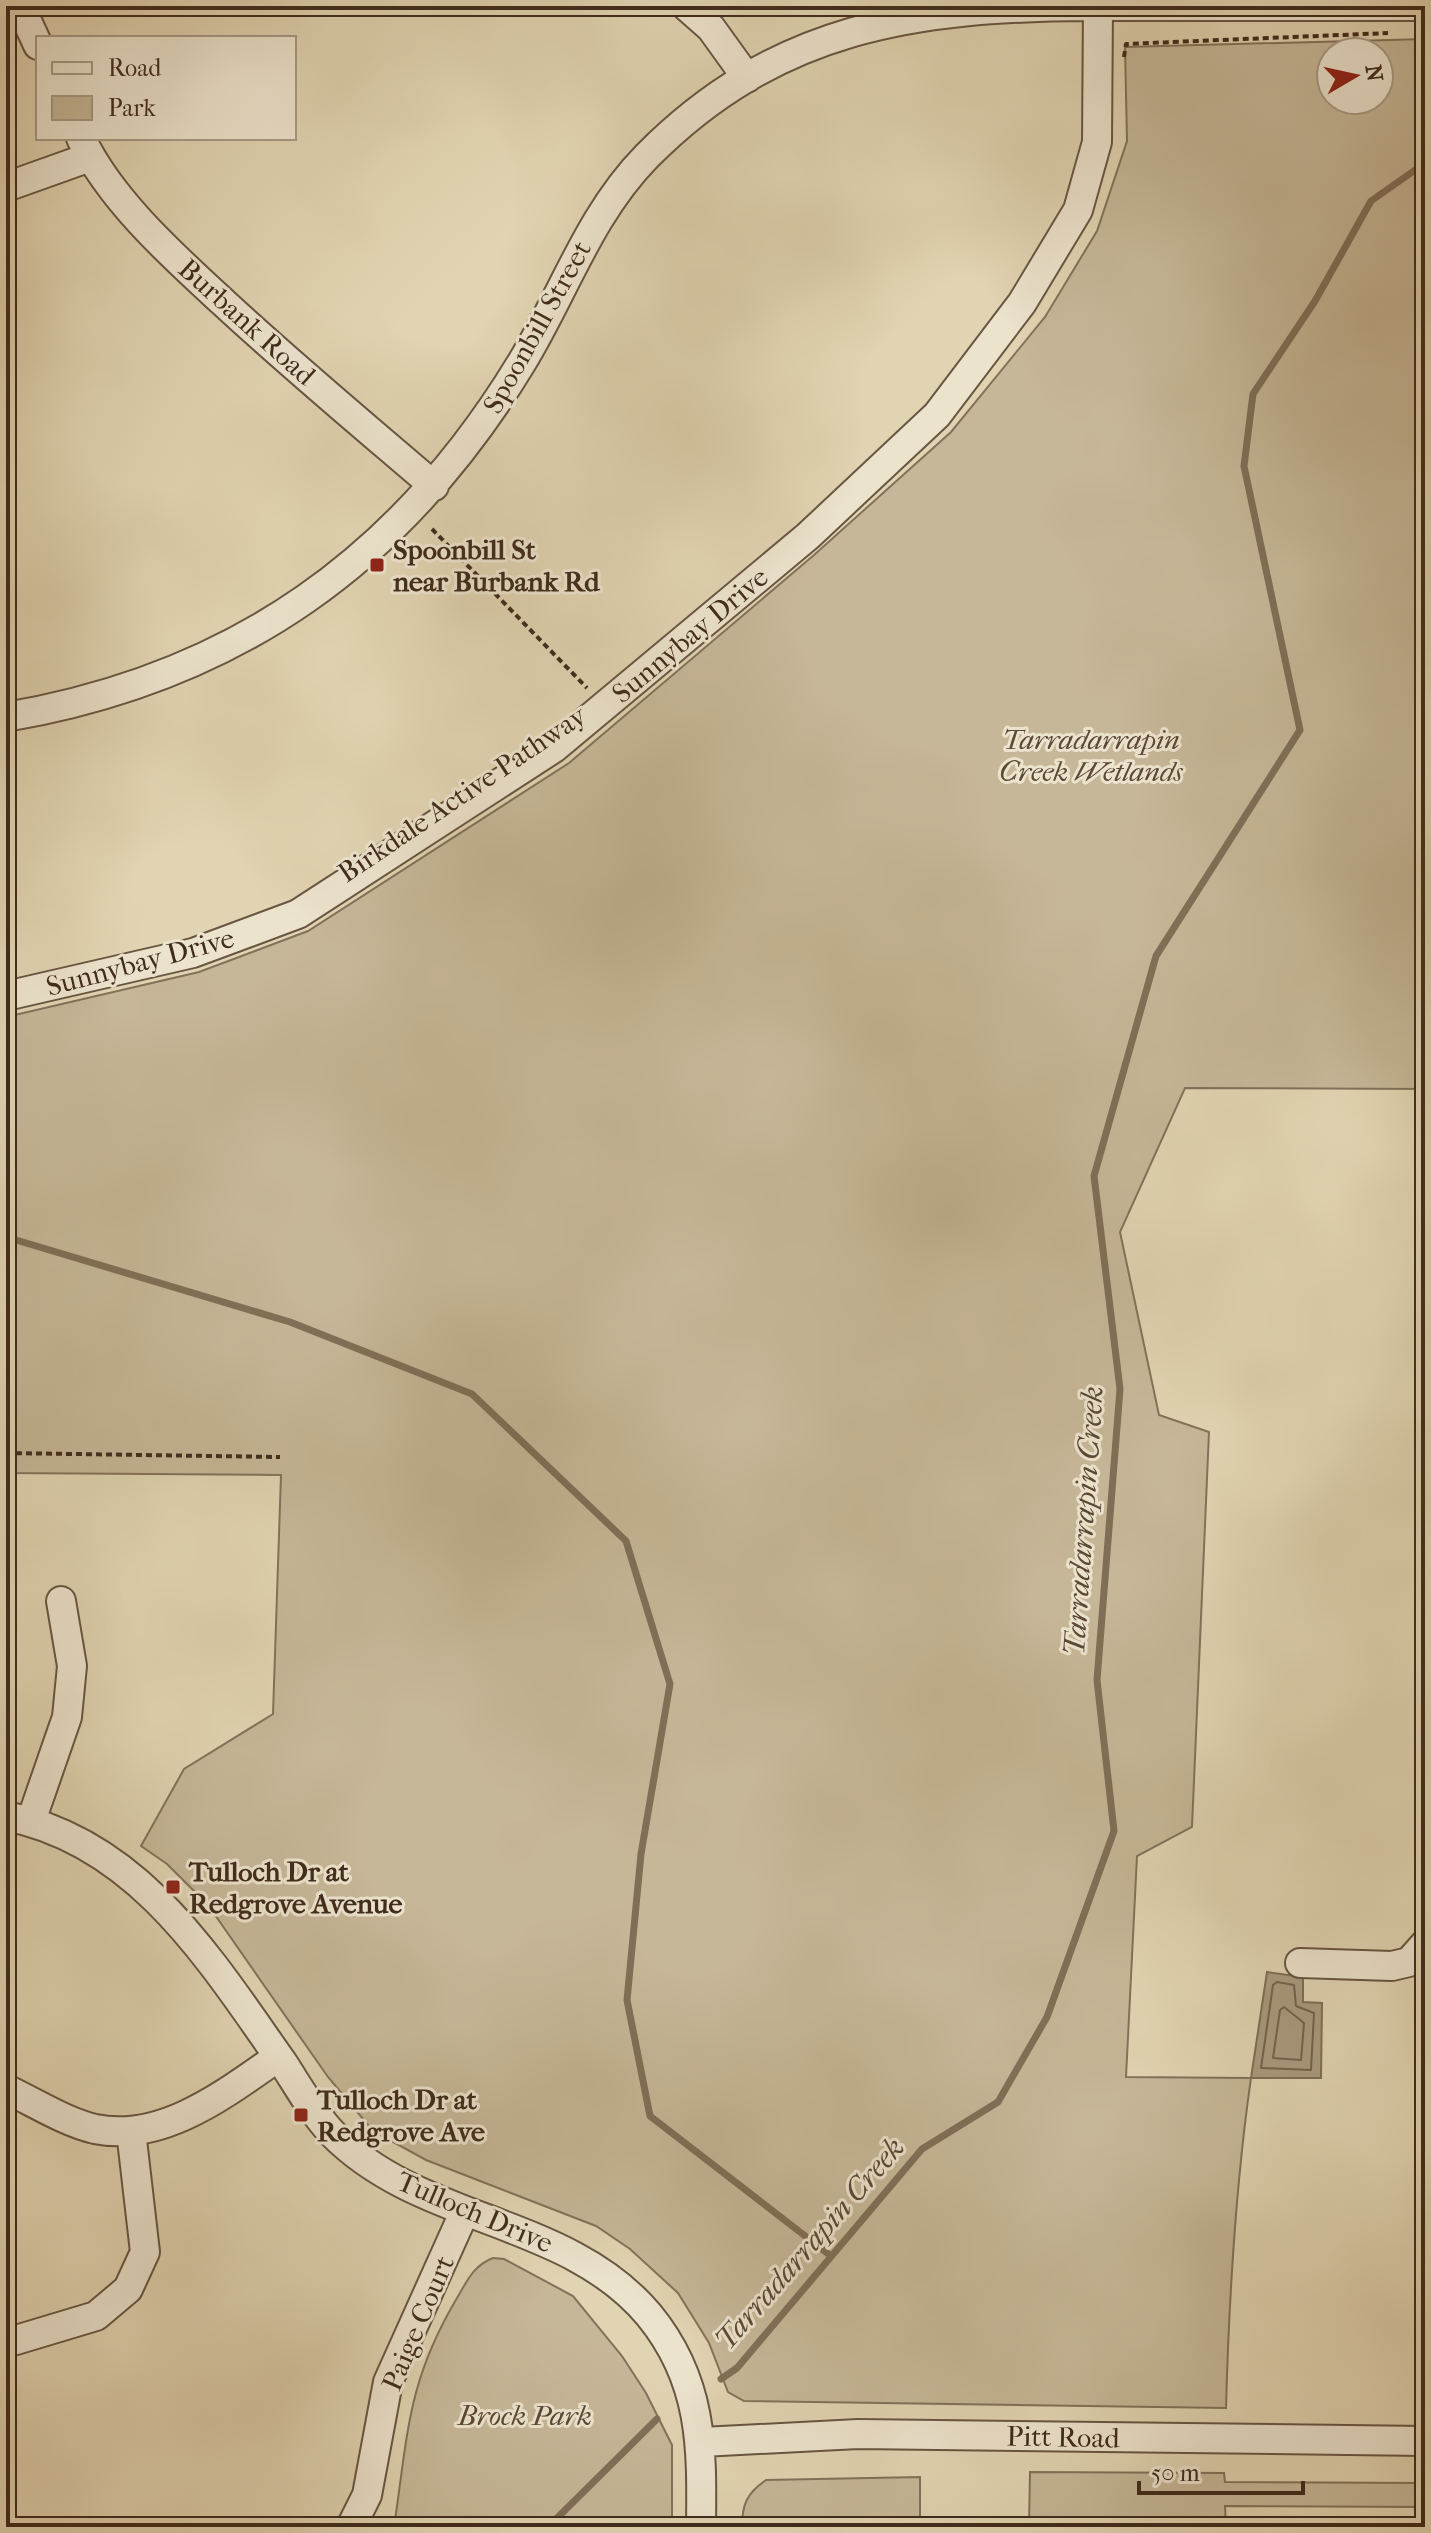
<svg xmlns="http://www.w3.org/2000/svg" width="1431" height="2533" font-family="'IM FELL French Canon',serif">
	<rect width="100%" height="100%" fill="#e1d4b2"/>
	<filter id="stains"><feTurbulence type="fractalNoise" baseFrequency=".0025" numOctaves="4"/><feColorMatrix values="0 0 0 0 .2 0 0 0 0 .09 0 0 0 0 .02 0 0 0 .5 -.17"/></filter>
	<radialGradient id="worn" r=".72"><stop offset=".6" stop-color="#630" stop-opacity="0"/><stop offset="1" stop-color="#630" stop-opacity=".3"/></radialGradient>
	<path fill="#c6b798" stroke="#83725a" stroke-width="2" fill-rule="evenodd" d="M1425,39V1089L1185,1088L1120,1232L1159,1415L1209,1432L1192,1827L1137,1856L1126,2077L1251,2078C1235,2189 1229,2297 1226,2408L744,2401L728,2392L709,2343L678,2293L630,2249L596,2226L426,2160L373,2131L328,2077L208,1905L167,1864L141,1846L184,1769L273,1714L281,1475L6,1473V1017L199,972L308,931L569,763L814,555L951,432L1045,317L1097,231L1127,141L1125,47ZM1331,52H1379V100H1331Z
		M493,2258L504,2259L573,2296L622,2356L646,2393L672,2445V2527H394C408,2434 407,2382 457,2298C467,2281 474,2265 493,2258Z
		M1030,2472L1224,2473L1225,2482L1425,2483V2507L1225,2506L1226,2527H1029Z
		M920,2477V2527H742C742,2504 747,2493 766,2480Z"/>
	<path fill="#aa9b7f" stroke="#806f57" stroke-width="2" d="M1267,1972L1303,1977V2002L1322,2003L1321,2078H1251Z"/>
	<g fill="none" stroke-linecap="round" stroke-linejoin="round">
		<path stroke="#75644e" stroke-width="2" d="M1277,1982L1294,1985L1296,2006L1314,2013L1311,2070L1261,2068L1273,1985Z
			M1284,2007L1304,2023L1301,2060L1273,2058L1280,2010Z"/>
		<path stroke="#806f57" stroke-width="7" d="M6,1237L290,1322L472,1394L626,1541L670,1684L641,1854L627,2000L650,2116L831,2256
			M721,2379L737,2368L922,2149L998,2102L1047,2017L1114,1831L1097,1680L1120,1389L1094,1176L1156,956L1300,730L1244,466L1253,394L1315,301L1371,201L1425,163
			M548,2527L657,2419"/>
		<defs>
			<path id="minor" d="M20,6L38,45
				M686,6L711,28L747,78
				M1105,6H1417
				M81,138C110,200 174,257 224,303C292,366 364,426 434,486
				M6,187L90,157
				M6,717C236,678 402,560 522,362C564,293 589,215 647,156C776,26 915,7 1090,6
				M6,996L193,953L298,914L554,748L808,536L937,415L1022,303L1078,210L1097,142L1098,6
				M6,1816C139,1842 211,1961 283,2063C298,2086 313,2113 332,2133C421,2224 567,2217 649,2315C703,2381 702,2447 701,2527
				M31,1821L67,1717L72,1666L61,1601
				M1300,1963L1392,1966L1409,1962L1425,1944
				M6,2089C34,2102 65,2122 95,2129C163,2143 226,2093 278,2057
				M6,2343L96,2316L128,2289L145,2252L131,2131
				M702,2442L858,2434L1425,2441
				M351,2527L367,2495L388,2382L464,2213"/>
		</defs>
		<use href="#minor" stroke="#685642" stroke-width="32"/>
		<path stroke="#402c1c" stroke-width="4" stroke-dasharray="6 4" stroke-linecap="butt" d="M1124,57L1126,44L1388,33
			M432,529L587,688
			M6,1453L280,1457
			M1422,2527L1425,2519"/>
		<use href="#minor" stroke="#ece3cd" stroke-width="28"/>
	</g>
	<g fill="#8f2418" stroke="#ece3cd" stroke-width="3">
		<rect x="369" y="557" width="16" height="16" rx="4"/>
		<rect x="165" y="1879" width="16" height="16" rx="4"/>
		<rect x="293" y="2107" width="16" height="16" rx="4"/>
	</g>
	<g text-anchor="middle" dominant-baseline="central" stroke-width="6" stroke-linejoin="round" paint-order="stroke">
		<g font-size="28" fill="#402c1c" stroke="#ece3cd">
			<text transform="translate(247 322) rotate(42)">Burbank Road</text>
			<text transform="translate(537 327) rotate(-61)">Spoonbill Street</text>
			<text transform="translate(690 635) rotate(-40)">Sunnybay Drive</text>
			<text transform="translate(462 794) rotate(-34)">Birkdale Active Pathway</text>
			<text transform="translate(140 962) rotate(-15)">Sunnybay Drive</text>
			<text transform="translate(475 2212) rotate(23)">Tulloch Drive</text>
			<text transform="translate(418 2323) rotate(-67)">Paige Court</text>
			<text transform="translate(1063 2437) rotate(1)">Pitt Road</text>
		</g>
		<g font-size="28" font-weight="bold" fill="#402c1c" stroke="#ece3cd" text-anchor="start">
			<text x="393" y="549">Spoonbill St<tspan x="393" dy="32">near Burbank Rd</tspan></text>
			<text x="189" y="1871">Tulloch Dr at<tspan x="189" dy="32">Redgrove Avenue</tspan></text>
			<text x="317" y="2099">Tulloch Dr at<tspan x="317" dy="32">Redgrove Ave</tspan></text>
		</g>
		<g font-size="28" font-style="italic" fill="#5b4835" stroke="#ece3cd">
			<text x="1091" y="739">Tarradarrapin<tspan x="1091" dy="32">Creek Wetlands</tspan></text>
			<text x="525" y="2415">Brock Park</text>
		</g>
		<g font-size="30" font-style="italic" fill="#5a4835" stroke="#ece3cd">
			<text transform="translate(1084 1521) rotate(-86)">Tarradarrapin Creek</text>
			<text transform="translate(810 2244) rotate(-49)">Tarradarrapin Creek</text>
		</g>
	</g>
	<rect width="1431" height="2533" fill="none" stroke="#e1d4b2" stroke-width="32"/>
	<rect x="8" y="8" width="1415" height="2517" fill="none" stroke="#402c1c" stroke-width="4"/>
	<rect x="16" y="16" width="1399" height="2501" fill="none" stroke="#402c1c" stroke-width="2"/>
	<rect x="36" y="36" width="260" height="104" fill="#ece3cd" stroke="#a79a86" stroke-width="2"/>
	<rect x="52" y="62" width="40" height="12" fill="#ece3cd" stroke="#a79a86" stroke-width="2"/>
	<text x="108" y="76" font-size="24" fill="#402c1c">Road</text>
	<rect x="52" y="96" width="40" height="24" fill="#c6b798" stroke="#a79a86" stroke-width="2"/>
	<text x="108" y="116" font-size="24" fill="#402c1c">Park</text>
	<g transform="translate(1355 76) rotate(81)"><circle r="38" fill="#ece3cd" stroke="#a79a86" stroke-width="2"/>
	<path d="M0-6L14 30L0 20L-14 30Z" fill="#8f2418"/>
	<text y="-12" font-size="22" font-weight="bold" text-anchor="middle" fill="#402c1c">N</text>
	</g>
	<path d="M1139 2481v12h164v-12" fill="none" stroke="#402c1c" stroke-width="4"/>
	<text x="1151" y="2481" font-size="24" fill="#402c1c" stroke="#ece3cd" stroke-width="6" paint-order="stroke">50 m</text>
	<rect width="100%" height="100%" filter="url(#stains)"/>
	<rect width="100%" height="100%" fill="url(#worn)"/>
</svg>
